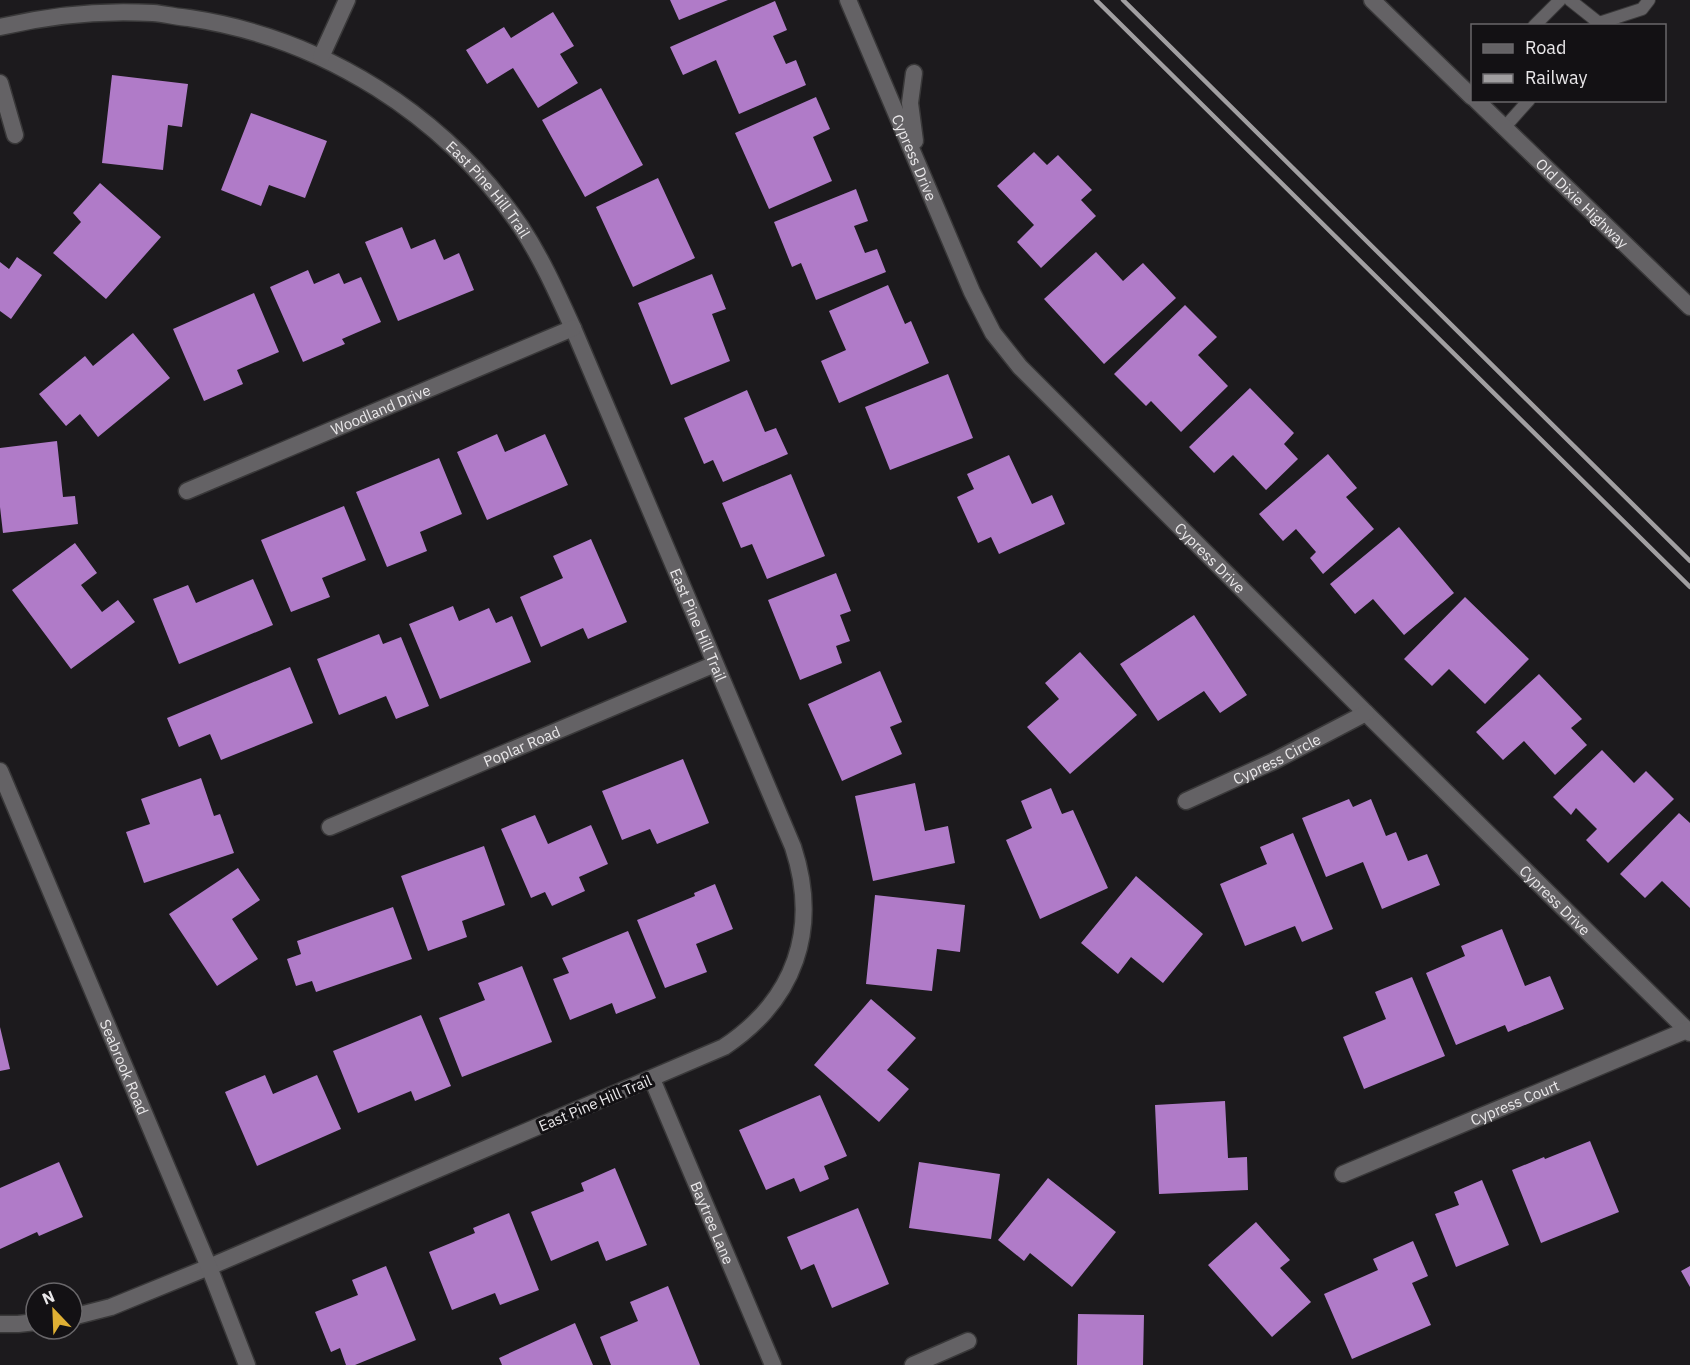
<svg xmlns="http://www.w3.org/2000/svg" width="1690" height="1365" font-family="'IBM Plex Sans',sans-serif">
	<rect width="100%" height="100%" fill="#1c1a1d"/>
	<path fill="#b07bc8" d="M670,0H728L679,20Z
		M775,1L787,30L773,36L786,64L796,60L806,85L739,114L716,60L683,75L670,47Z
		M553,12L574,46L560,54L578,83L538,108L513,68L487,84L466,50L504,27L511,38Z
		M112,75L188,84L182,127L168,125L163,170L102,163Z
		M601,88L643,165L585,197L542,120Z
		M816,97L830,129L813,137L832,181L769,209L735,133Z
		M251,113L327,141L305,198L269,185L261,206L221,190Z
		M1034,152L1047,165L1058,155L1092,190L1081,200L1096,216L1041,268L1017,242L1034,225L997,186Z
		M658,178L695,258L633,287L596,207Z
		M100,183L161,237L106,299L53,253L81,222L73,213Z
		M856,189L868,221L854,226L865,253L877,249L886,272L816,300L801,263L792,267L774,222Z
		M402,227L411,249L435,239L444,260L459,253L474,290L398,321L365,242Z
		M1096,252L1123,281L1143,263L1176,298L1104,364L1044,299Z
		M17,257L42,275L11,319L0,311V262L9,269Z
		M308,270L314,284L339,273L344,284L361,277L381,322L342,339L345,344L303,362L270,287Z
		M712,274L726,309L712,314L730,361L671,385L638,303Z
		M888,285L905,324L911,321L929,363L839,403L821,361L846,350L829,311Z
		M254,293L279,352L237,370L243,384L204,401L173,329Z
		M1185,305L1217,337L1198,355L1228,386L1181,432L1151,401L1146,406L1114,374Z
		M133,333L170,378L98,437L80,414L66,426L39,394L85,356L93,366Z
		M948,374L973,438L890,470L865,407Z
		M1250,388L1294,433L1284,444L1298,459L1266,490L1233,455L1214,473L1189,447Z
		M747,390L765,432L776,428L788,454L723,482L713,460L704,464L684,418Z
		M497,434L505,452L545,434L568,485L487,520L457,452Z
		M57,441L63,497L75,496L78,524L3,533L0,507V448Z
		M1328,454L1357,488L1346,497L1374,529L1323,574L1310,558L1316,552L1296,529L1283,541L1259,514Z
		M1009,455L1032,504L1052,495L1065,524L999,554L991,537L978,543L957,497L974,489L967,474Z
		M439,458L462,514L420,532L427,551L387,567L356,492Z
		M791,474L825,556L767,579L752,544L741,548L722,503Z
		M344,506L366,560L322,578L330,597L291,612L261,540Z
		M1399,527L1454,593L1404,635L1373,599L1355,614L1330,584Z
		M591,539L627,622L588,639L583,628L541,647L520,597L563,578L553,556Z
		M75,543L97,573L81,585L102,612L118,600L135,622L71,669L12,590Z
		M836,573L851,611L840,615L850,641L836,646L842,663L800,680L768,600Z
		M253,579L273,625L179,664L153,599L188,585L196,603Z
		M1465,597L1529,659L1485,704L1449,669L1432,686L1404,659Z
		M453,606L459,621L489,608L496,623L512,616L531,662L440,699L409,624Z
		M1194,615L1247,695L1220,713L1204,691L1158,721L1120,664Z
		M379,634L383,644L401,637L429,706L396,719L386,696L339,715L317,659Z
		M1080,652L1137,715L1070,774L1027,727L1059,699L1045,683Z
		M290,667L313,723L221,760L210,734L179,747L167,718Z
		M880,671L902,722L890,727L902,754L842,781L808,704Z
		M1539,674L1582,719L1571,728L1587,745L1555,775L1524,741L1503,760L1476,732Z
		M1602,750L1634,783L1646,771L1674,799L1608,863L1586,840L1597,829L1576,808L1571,815L1553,797Z
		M683,759L709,823L657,844L650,829L622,840L602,791Z
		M201,778L214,816L220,814L234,853L144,883L126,832L150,824L141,799Z
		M915,783L925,831L948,826L955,863L873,881L855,796Z
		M1051,788L1062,814L1073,810L1108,888L1040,919L1006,840L1032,828L1021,801Z
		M1349,799L1353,807L1371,799L1386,836L1396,832L1408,861L1427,854L1440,885L1382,909L1363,862L1326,877L1302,818Z
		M1679,813L1690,823V908L1662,881L1645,898L1620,874Z
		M535,815L548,844L591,825L608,864L579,877L585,891L552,906L545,892L531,898L501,829Z
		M1293,833L1333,929L1302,942L1295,926L1245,946L1220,884L1267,864L1260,847Z
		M484,846L505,905L462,921L467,937L428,951L401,876Z
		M238,868L260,900L232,919L258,959L217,986L169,914Z
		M1136,876L1203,934L1163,983L1131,957L1118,974L1081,943Z
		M715,884L733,929L696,944L707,972L665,988L637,920L695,896L694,893Z
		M875,895L965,905L960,952L937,949L932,991L866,984Z
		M393,907L412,959L316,992L312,981L296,986L287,959L301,954L297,941Z
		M1502,929L1525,986L1550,976L1564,1009L1508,1032L1505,1025L1456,1045L1426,973L1465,956L1461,946Z
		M628,931L656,998L616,1014L612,1003L570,1020L553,979L569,973L562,958Z
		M522,966L552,1042L462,1077L439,1018L485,1000L478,983Z
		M1412,977L1445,1056L1364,1089L1343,1037L1386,1019L1375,992Z
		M871,999L916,1038L887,1070L909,1089L879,1122L814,1065Z
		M421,1015L451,1086L415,1101L411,1091L358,1113L333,1051Z
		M0,1027L10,1069L0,1071Z
		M265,1075L273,1094L317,1075L341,1129L257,1166L225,1092Z
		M820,1095L847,1156L824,1166L829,1179L800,1192L794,1178L766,1190L739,1130Z
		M1225,1101L1228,1158L1247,1157L1248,1190L1159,1194L1155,1105Z
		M1590,1141L1619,1212L1541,1243L1512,1170L1544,1157L1545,1159Z
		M59,1162L83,1217L39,1236L37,1232L0,1249V1188Z
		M919,1162L1000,1174L991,1239L909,1228Z
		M615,1168L647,1245L606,1261L598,1241L551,1261L531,1212L584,1191L581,1183Z
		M1048,1178L1116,1232L1072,1287L1030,1253L1024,1261L998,1240Z
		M1482,1180L1509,1245L1456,1267L1435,1214L1459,1205L1454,1192Z
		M858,1208L889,1284L832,1308L814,1264L801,1270L787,1237Z
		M509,1213L539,1290L500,1305L495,1293L452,1310L429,1252L475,1233L473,1228Z
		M1256,1222L1290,1260L1280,1268L1311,1302L1272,1337L1208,1265Z
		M1413,1241L1428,1276L1412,1283L1431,1325L1352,1359L1324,1294L1378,1270L1373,1259Z
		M386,1266L416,1340L355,1365H346L340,1348L331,1352L315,1312L358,1295L352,1280Z
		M1690,1266V1287L1681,1271Z
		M668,1286L700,1365H611L600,1337L638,1321L630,1302Z
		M1078,1314L1144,1315L1143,1365H1077Z
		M575,1323L593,1365H502L499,1358Z"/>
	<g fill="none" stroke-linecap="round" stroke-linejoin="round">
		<defs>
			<path id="service" d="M1570,0L1599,23
				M1534,26L1560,0
				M1597,26L1599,23L1642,9L1649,0
				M1504,128L1529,100"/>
			<g id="minor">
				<path id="s1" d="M848,0L972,292L993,333L1020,367L1366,713L1690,1033"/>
				<path id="s2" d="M0,27C50,15 102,10 153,13C165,14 177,17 189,18C323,38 445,115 521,227C542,259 557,293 573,328L793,847C820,929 795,1000 724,1047L209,1267L111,1307L72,1317"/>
				<path d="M321,57L347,0"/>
				<path d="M914,73L910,103L915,141"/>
				<path d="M0,83L15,135"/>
				<path id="s3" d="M187,491L573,328"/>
				<path id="s4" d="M0,771L209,1267L247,1365"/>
				<path id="s5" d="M1186,801L1274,761L1366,713"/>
				<path id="s6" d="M330,827L715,664"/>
				<path id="s7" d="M652,1079L773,1365"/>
				<path id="s8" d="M1343,1174L1687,1030"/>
				<path d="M0,1324H18L36,1322"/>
				<path d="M913,1365L968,1341"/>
			</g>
			<g id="tertiary">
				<path d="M1372,0L1472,97"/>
				<path id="s9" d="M1476,100L1690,307"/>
			</g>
		</defs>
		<use href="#service" stroke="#393839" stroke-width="14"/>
		<use href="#minor" stroke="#393839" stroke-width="19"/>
		<use href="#tertiary" stroke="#393839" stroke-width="19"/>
		<use href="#service" stroke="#646265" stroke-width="12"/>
		<use href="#minor" stroke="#646265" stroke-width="16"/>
		<use href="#tertiary" stroke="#646265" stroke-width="16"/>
		<path stroke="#a19fa1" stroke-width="4.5" d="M1096,0L1690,587
			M1123,0L1690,561"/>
	</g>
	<g text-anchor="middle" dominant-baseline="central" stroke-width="6" stroke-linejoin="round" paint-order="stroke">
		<g font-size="15" fill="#eae8ea" stroke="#131114">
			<text stroke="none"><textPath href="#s1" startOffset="171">Cypress Drive</textPath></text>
			<text stroke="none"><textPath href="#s2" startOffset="544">East Pine Hill Trail</textPath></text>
			<text stroke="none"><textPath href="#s9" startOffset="148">Old Dixie Highway</textPath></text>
			<text stroke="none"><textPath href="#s3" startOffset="210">Woodland Drive</textPath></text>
			<text stroke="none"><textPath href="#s1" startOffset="676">Cypress Drive</textPath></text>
			<text stroke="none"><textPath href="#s2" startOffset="1030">East Pine Hill Trail</textPath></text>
			<text stroke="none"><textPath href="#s6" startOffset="208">Poplar Road</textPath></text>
			<text stroke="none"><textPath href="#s5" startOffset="100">Cypress Circle</textPath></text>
			<text stroke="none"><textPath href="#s1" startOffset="1162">Cypress Drive</textPath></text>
			<text stroke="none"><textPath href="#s4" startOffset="321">Seabrook Road</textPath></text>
			<text stroke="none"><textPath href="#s8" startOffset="186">Cypress Court</textPath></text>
			<text transform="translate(595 1103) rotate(-23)">East Pine Hill Trail</text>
			<text stroke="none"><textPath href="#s7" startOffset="156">Baytree Lane</textPath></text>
		</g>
	</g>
	<rect x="1471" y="24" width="195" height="78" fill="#131114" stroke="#69676a" stroke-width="1.5"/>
	<rect x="1483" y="44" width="30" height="9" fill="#646265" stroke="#69676a" stroke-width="1.5"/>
	<text x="1525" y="54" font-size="18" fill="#eae8ea">Road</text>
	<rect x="1483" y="74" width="30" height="9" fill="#a19fa1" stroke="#69676a" stroke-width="1.5"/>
	<text x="1525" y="84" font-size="18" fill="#eae8ea">Railway</text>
	<g transform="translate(54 1311) rotate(337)"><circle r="28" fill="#131114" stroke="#69676a" stroke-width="1.5"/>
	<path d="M0-4.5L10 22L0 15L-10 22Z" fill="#dfb034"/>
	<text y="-9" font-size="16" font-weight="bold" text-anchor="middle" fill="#eae8ea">N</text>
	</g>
</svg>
